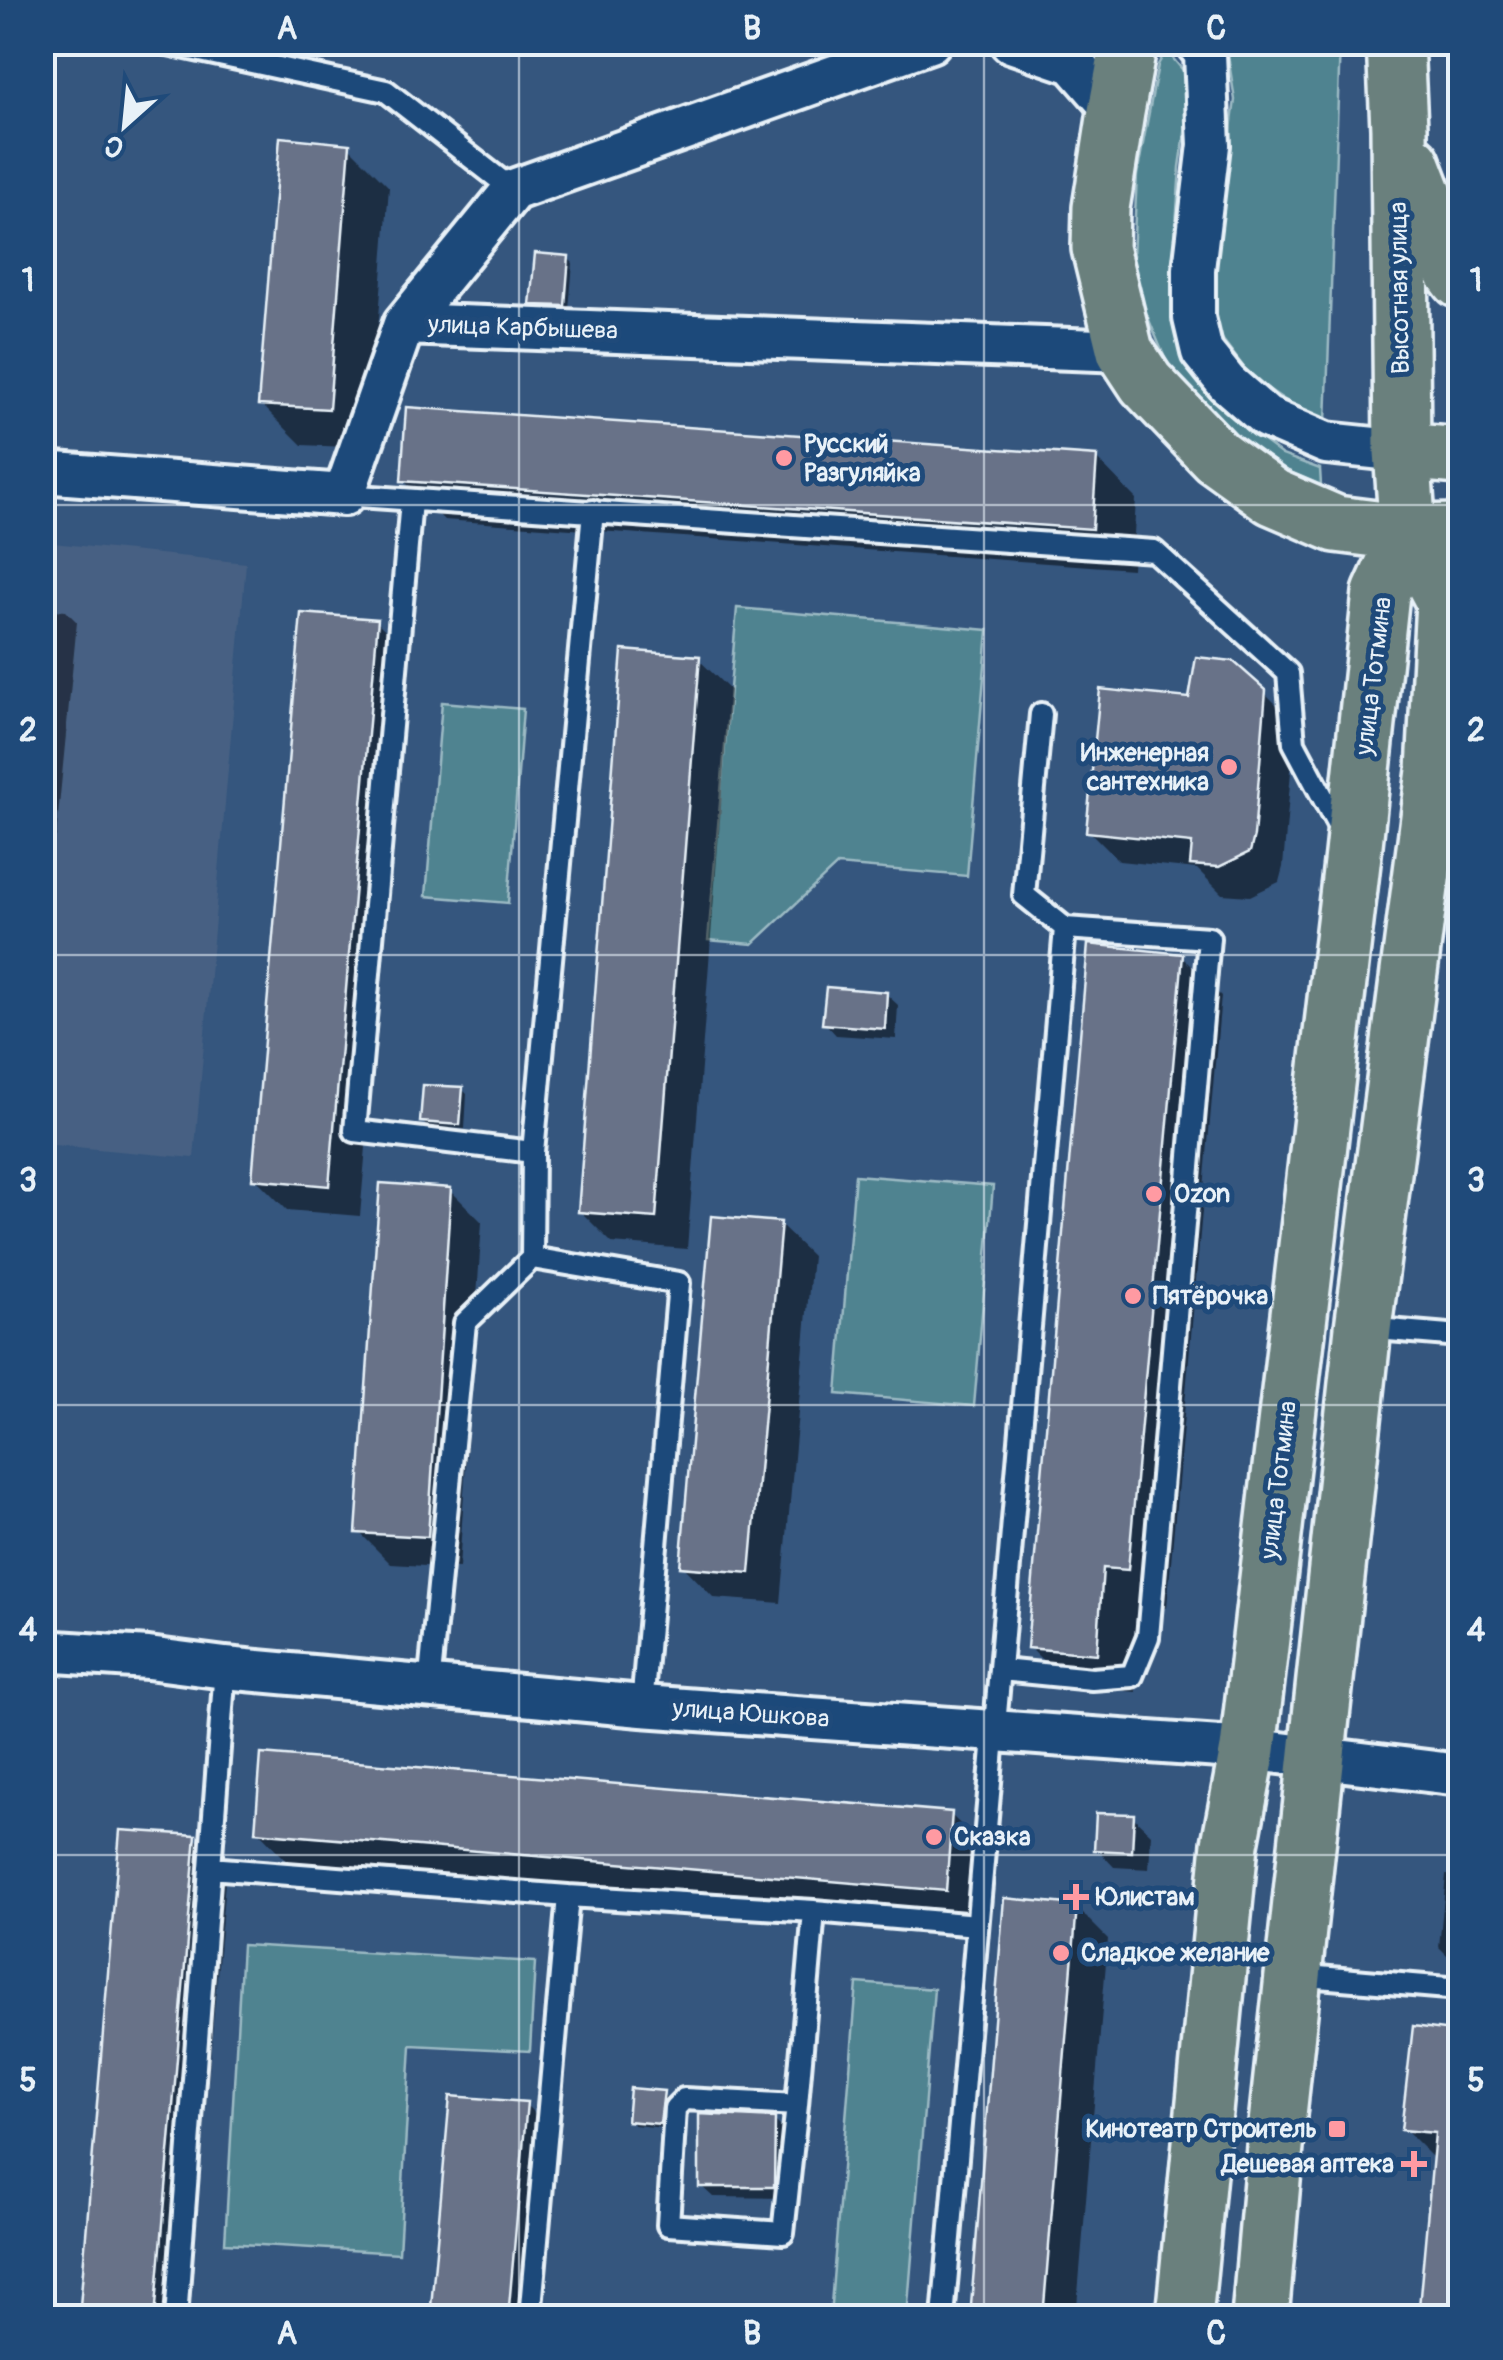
<svg xmlns="http://www.w3.org/2000/svg" width="1503" height="2360" font-family="Pangolin,sans-serif">
	<rect width="100%" height="100%" fill="#35567e"/>
	<filter id="ink" filterUnits="userSpaceOnUse"><feTurbulence type="fractalNoise" baseFrequency=".01" numOctaves="2"/><feDisplacementMap in="SourceGraphic" scale="20" xChannelSelector="R" yChannelSelector="G"/><feConvolveMatrix kernelMatrix="1 2 1 2 8 2 1 2 1" color-interpolation-filters="sRGB"/></filter>
	<g filter="url(#ink)">
		<path fill="#476183" d="M43,542L246,563L194,1158L43,1144Z"/>
		<path fill="#4f8390" stroke="#9cbac4" stroke-width="2.5" d="M1226,43H1340L1326,422L1301,411L1252,378L1210,323V282L1235,100Z
			M1166,50L1186,74L1191,92L1180,167L1173,269L1172,305L1176,329L1199,383L1242,425L1282,455L1320,469L1321,485L1271,464L1215,427L1172,375L1144,308L1132,276L1137,175L1158,65Z
			M737,608L988,630L967,876L837,865L753,944L708,940Z
			M442,702L523,709L508,903L426,896Z
			M855,1175L993,1186L974,1406L837,1394Z
			M242,1945L535,1962L530,2051L411,2045L399,2253L225,2243Z
			M857,1983L934,1989L907,2317H830Z"/>
		<path fill="#0007" d="M42,42H59L53,71L42,69Z
			M348,146L389,187L369,448L302,445L261,404Z
			M568,258L573,263L569,310L538,309L533,304Z
			M1096,458L1136,499L1132,569L444,520L403,480Z
			M42,609L66,611L77,622L56,837L42,835Z
			M377,622L409,653L360,1216L287,1210L255,1178Z
			M698,659L730,690L687,1249L612,1243L580,1211Z
			M1264,692L1295,723L1283,867L1279,882L1250,896L1222,894L1197,869L1119,861L1089,831L1191,700Z
			M1181,956L1221,996L1167,1608L1142,1606L1136,1692L1069,1686L1029,1647Z
			M886,994L898,1005L896,1039L836,1035L825,1023Z
			M462,1089L467,1094L465,1129L427,1127L422,1121Z
			M450,1190L482,1222L459,1568L391,1564L359,1532Z
			M780,1225L812,1256L781,1603L714,1598L683,1566Z
			M951,1815L983,1846L976,1922L289,1863L258,1831Z
			M1133,1817L1151,1834L1149,1869L1114,1867L1097,1849Z
			M195,1838L226,1870L188,2318H81Z
			M1446,1875L1460,1876V1968L1439,1947Z
			M1076,1907L1108,1939L1076,2318H973Z
			M1415,2029L1460,2034V2318H1421L1434,2159L1404,2129Z
			M663,2094L668,2099L664,2128L634,2125L629,2120Z
			M526,2105L558,2136L542,2318H432Z
			M774,2120L786,2132L785,2198L713,2197L701,2186Z"/>
		<path fill="#687288" stroke="#e8f1f8" stroke-width="2.5" d="M280,137L350,144L329,409L258,405Z
			M535,253L569,256L565,306L530,305Z
			M406,407L1097,456L1092,529L401,481Z
			M301,613L378,619L329,1186L252,1179Z
			M622,650L700,656L656,1218L578,1212Z
			M1196,657L1233,661L1266,690L1254,836L1250,852L1219,867L1190,865L1192,843L1086,832L1100,689L1189,698Z
			M1088,944L1183,954L1128,1570L1103,1568L1097,1654L1027,1648Z
			M826,987L887,992L885,1029L822,1024Z
			M423,1085L463,1087L460,1125L420,1122Z
			M380,1183L451,1188L428,1537L356,1533Z
			M711,1216L781,1222L750,1573L680,1567Z
			M261,1754L952,1812L946,1891L255,1832Z
			M1096,1813L1134,1814L1132,1852L1094,1850Z
			M120,1830L196,1835L155,2318H79Z
			M1004,1898L1077,1905L1043,2318H970Z
			M1413,2026L1460,2032V2318H1418L1435,2133L1401,2130Z
			M630,2088L664,2091L660,2124L627,2121Z
			M450,2096L527,2102L508,2318H430Z
			M699,2114L775,2118L774,2187H699Z"/>
		<g fill="none" stroke-linecap="round" stroke-linejoin="round">
			<defs>
				<path id="lane" d="M159,42L386,91L513,190
					M344,495L1154,551L1288,673L1294,743L1343,835
					M411,501L355,1131L533,1152L532,1258L465,1323L429,1687
					M1041,714L1024,895L1065,928
					M533,1152L593,511
					M532,1258L679,1283L642,1706
					M1365,1328L1460,1336
					M225,1668L210,1868L568,1896L814,1911L977,1925
					M1295,1975L1460,1989
					M797,2105L783,2233L668,2225L675,2108L684,2099L797,2105L814,1911
					M176,2318L210,1868
					M530,2318L568,1896
					M943,2318L1065,928L1209,938L1148,1637L1132,1676L1092,1679L1001,1670"/>
				<path id="street" d="M1011,42L1073,63L1116,112
					M1196,42L1205,54L1209,145L1194,269V318L1202,352L1227,383L1266,417L1326,443L1402,451
					M404,324L1125,351
					M42,472L344,495L404,324L513,190L930,42
					M42,1651L148,1658L225,1668L642,1706L1248,1749L1460,1775"/>
				<path id="primary" d="M1129,42L1116,112L1101,208L1100,248L1125,351L1146,383L1216,456L1273,497L1336,524L1408,533L1460,532
					M1412,163L1454,272L1460,280
					M1402,451L1460,456
					M1184,2318L1230,1844L1248,1749L1353,854L1381,593L1408,533
					M1260,2318L1277,2124L1363,1328L1435,771L1444,601L1408,533L1402,451L1399,128L1395,42"/>
			</defs>
			<use href="#lane" stroke="#e8f1f8" stroke-width="28"/>
			<use href="#street" stroke="#e8f1f8" stroke-width="48"/>
			<use href="#primary" stroke="#e8f1f8" stroke-width="62"/>
			<use href="#lane" stroke="#1f4a7a" stroke-width="20"/>
			<use href="#street" stroke="#1f4a7a" stroke-width="40"/>
			<use href="#primary" stroke="#6a807d" stroke-width="55"/>
		</g>
	</g>
	<path fill="none" stroke="#e8f1f8" stroke-width="2.5" stroke-opacity="0.55" d="M519,42V2318M984,42V2318M42,505H1460M42,955H1460M42,1405H1460M42,1855H1460"/>
	<g fill="#ff9aa2" stroke="#1f4a7a" stroke-width="4">
		<circle cx="784" cy="458" r="10"/>
		<circle cx="1229" cy="767" r="10"/>
		<circle cx="1154" cy="1194" r="10"/>
		<circle cx="1133" cy="1296" r="10"/>
		<circle cx="934" cy="1837" r="10"/>
		<path d="M1071 1882h10v10h10v10h-10v10h-10v-10h-10v-10h10z"/>
		<circle cx="1061" cy="1953" r="10"/>
		<rect x="1327" y="2119" width="20" height="20" rx="5"/>
		<path d="M1409 2149h10v10h10v10h-10v10h-10v-10h-10v-10h10z"/>
	</g>
	<g text-anchor="middle" dominant-baseline="central" stroke-width="10" stroke-linejoin="round" paint-order="stroke">
		<g font-size="25" fill="#e8f1f8" stroke="#1f4a7a">
			<text transform="translate(1400 288) rotate(-91)">Высотная улица</text>
			<text transform="translate(523 328) rotate(2)">улица Карбышева</text>
			<text transform="translate(1374 676) rotate(-83)">улица Тотмина</text>
			<text transform="translate(1279 1480) rotate(-83)">улица Тотмина</text>
			<text transform="translate(751 1714) rotate(4)">улица Юшкова</text>
		</g>
		<g font-size="25" font-weight="bold" fill="#e8f1f8" stroke="#1f4a7a" text-anchor="start">
			<text x="804" y="444">Русский<tspan x="804" dy="29">Разгуляйка</tspan></text>
			<text x="1209" y="753" text-anchor="end">Инженерная<tspan x="1209" dy="29">сантехника</tspan></text>
			<text x="1174" y="1194">Ozon</text>
			<text x="1153" y="1296">Пятёрочка</text>
			<text x="954" y="1837">Сказка</text>
			<text x="1096" y="1897">Юлистам</text>
			<text x="1081" y="1953">Сладкое желание</text>
			<text x="1317" y="2129" text-anchor="end">Кинотеатр Строитель</text>
			<text x="1394" y="2164" text-anchor="end">Дешевая аптека</text>
		</g>
	</g>
	<rect width="1503" height="2360" fill="none" stroke="#1f4a7a" stroke-width="110"/>
	<g transform="translate(125 125) rotate(207)" stroke="#1f4a7a" stroke-width="8" paint-order="stroke">
	<path d="M0-8L18 38L0 25L-18 38Z" fill="#e8f1f8"/>
	<text y="-15" font-size="28" font-weight="bold" text-anchor="middle" fill="#e8f1f8">С</text>
	</g>
	<rect x="55" y="55" width="1393" height="2250" fill="none" stroke="#e8f1f8" stroke-width="4"/>
	<g font-size="32" text-anchor="middle" font-weight="bold" fill="#e8f1f8">
		<text x="287" y="39">A</text>
		<text x="752" y="39">B</text>
		<text x="1216" y="39">C</text>
		<text x="28" y="291">1</text>
		<text x="1476" y="291">1</text>
		<text x="28" y="741">2</text>
		<text x="1476" y="741">2</text>
		<text x="28" y="1191">3</text>
		<text x="1476" y="1191">3</text>
		<text x="28" y="1641">4</text>
		<text x="1476" y="1641">4</text>
		<text x="28" y="2091">5</text>
		<text x="1476" y="2091">5</text>
		<text x="287" y="2344">A</text>
		<text x="752" y="2344">B</text>
		<text x="1216" y="2344">C</text>
	</g>
</svg>
